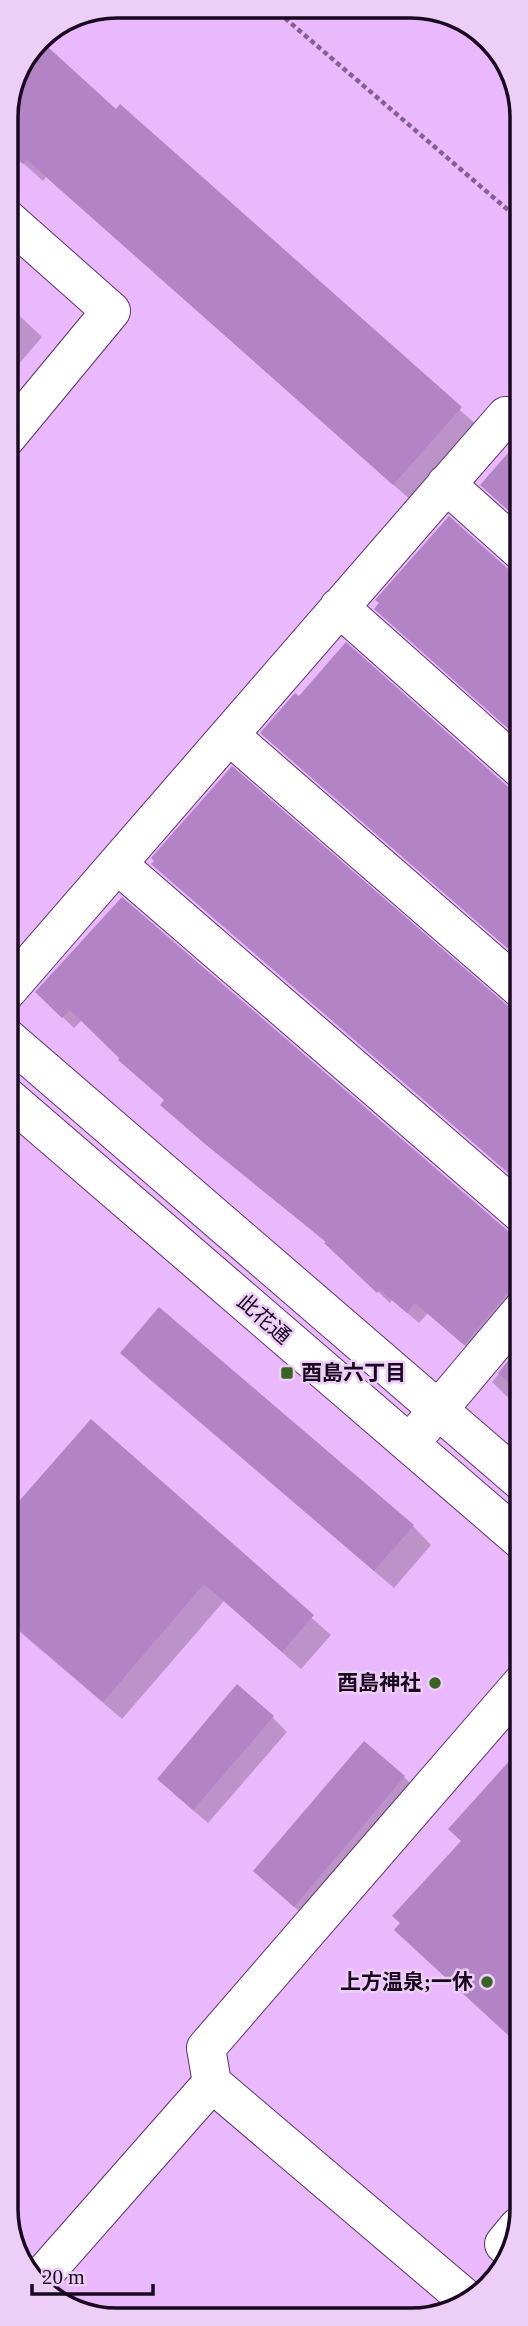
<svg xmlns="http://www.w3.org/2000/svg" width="528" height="2326" font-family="'Times New Roman','Noto Sans JP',serif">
	<rect width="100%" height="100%" fill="#eab8fc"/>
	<path fill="#0003" d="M37,40L116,111L120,107L479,427L413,502L46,177L43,181L5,147V109Z
		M6,303L42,337L6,379Z
		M37,992L507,1232L517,1237H522V1303L476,1355L428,1313L419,1323L392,1300L390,1303L327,1243L166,1101L82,1020L74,1028Z
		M6,1232L19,1245L6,1260Z
		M522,1346V1411L492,1382Z
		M123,1353L413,1526L431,1545L394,1588L141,1372Z
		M91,1421L331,1635L301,1669L224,1601L122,1719L6,1620V1520Z
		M272,1717L287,1732L208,1823L173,1793Z
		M522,1749V2047L416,1949L463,1841L451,1829Z
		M404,1777L422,1795L313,1924L255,1871Z"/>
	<path fill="#b384c5" d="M38,38L116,109L120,104L462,407L393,485L27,160L23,164L5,148V109Z
		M522,437V523L480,485Z
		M449,516L507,568L522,573V741L374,609L379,603L375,600Z
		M346,642L507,786L522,791V961L260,733L295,693L299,696Z
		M232,766L508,1006L522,1011V1185L151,864L154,861L151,858Z
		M122,897L508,1231L522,1235V1289L514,1290L505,1296L464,1345L415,1303L407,1313L380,1290L377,1293L324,1243L326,1242L205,1144L160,1105L164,1100L118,1060L119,1058L70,1010L62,1018L35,992Z
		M159,1307L414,1525L374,1571L120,1353Z
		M522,1344V1394L498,1373Z
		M91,1419L314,1615L282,1652L204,1584L103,1702L6,1619V1516Z
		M237,1684L274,1716L193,1810L157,1779Z
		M364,1741L405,1776L294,1907L253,1871Z
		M522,1747V2048L394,1930L400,1923L392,1916L461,1841L448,1829Z"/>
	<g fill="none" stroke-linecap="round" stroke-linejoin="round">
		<defs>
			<path id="minor" d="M6,218L111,311L6,438
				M446,484L522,552
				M339,607L522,770
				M229,735L522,990
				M117,864L522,1214
				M6,992L506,416
				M6,1037L522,1482
				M6,1096L522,1541
				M422,1429L522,1310
				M504,2244L518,2227
				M35,2284L212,2083
				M466,2299L212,2083L206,2048L522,1683"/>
		</defs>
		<use href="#minor" stroke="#5e326e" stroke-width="40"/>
		<path stroke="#83608f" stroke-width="4.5" stroke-dasharray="5 3.5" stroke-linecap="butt" d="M272,7L522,222
			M514,2121L522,2111"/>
		<use href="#minor" stroke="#fff" stroke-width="38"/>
	</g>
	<g fill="#386421" stroke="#eccef7" stroke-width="2.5">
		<rect x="280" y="1366" width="14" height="14" rx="3.5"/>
		<circle cx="435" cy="1683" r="7"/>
		<circle cx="487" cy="1982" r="7"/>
	</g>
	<g text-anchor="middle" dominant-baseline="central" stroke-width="5" stroke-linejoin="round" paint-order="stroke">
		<g font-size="21" fill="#1a0820" stroke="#eccef7">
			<text transform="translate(264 1319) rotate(41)">此花通</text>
		</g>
		<g font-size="21" font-weight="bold" fill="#1a0820" stroke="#eccef7" text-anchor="end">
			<text x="301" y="1373" text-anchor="start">酉島六丁目</text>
			<text x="421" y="1683">酉島神社</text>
			<text x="473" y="1982">上方温泉;一休</text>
		</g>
	</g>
	<path d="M0 0H528V2326H0ZM117 18H411A99 99 0 0 1 510 117V2209A99 99 0 0 1 411 2308H117A99 99 0 0 1 18 2209V117A99 99 0 0 1 117 18Z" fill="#eccef7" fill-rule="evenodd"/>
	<path fill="none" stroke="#1a0820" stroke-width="3.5" d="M117 18H411A99 99 0 0 1 510 117V2209A99 99 0 0 1 411 2308H117A99 99 0 0 1 18 2209V117A99 99 0 0 1 117 18Z"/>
	<path d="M32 2284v10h121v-10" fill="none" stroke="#1a0820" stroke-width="3.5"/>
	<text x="42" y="2284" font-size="21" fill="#1a0820" stroke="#eccef7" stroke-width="5" paint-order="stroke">20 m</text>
</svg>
